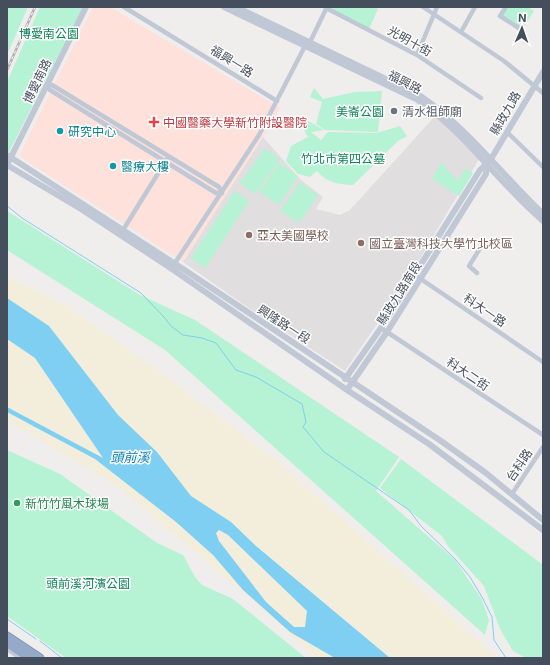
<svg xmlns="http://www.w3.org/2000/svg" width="550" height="665" font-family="Inter,'Noto Sans TC',sans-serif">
	<rect width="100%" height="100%" fill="#f0eded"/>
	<path fill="#e1dedf" d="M436,115L479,159L412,272L345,371L250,309L183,262L263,137L300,179L323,197L316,209L340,215L350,210Z"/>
	<path fill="#fde1da" d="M93,7H110L280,108L263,137L183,262L19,156Z"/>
	<path fill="#b6f2d4" d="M7,7H28L7,55Z
		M40,7H83L9,152L7,151V82Z
		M327,7H374L378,9L369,29Z
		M506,7H528L534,11L522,30L500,16Z
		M314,88L323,99L355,92L382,91L378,132L325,130L316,124L322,102L310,97Z
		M289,116L308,121L324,130L311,132L321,140L328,132L377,133L400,126L407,136L398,141L353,185C341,185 325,182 317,171L310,177L298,174L286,161L291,146L308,137L304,130L305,126L290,124L285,120Z
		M265,148L280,159L255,194L240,183Z
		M441,162L458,181L466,168L473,173L459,196L432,179Z
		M279,163L298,176L279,205L259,192Z
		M300,182L318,195L299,223L280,211Z
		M235,191L249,201L205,268L191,258Z
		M7,211L140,295L195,320L399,457L376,491L455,560L481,598L489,620L485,635L165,350L7,250Z
		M7,450L60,474L157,543L183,555L195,577L202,585L233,599L306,658H66L7,616Z
		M401,459L543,565V658H526L513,651L500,629L484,586L448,546L442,536L380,488Z"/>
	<path fill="#f3eedc" d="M7,276L66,305L157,369L279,462L499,658H316L250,599L114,484L7,421Z"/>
	<path fill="#7fcff3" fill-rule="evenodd" d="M7,298L49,326L118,415L157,452L191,496L231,522L256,546L390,658H335L290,632L243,590L213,555L176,522L95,459L7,412V407L103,458L35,358L7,339ZM219,530L228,535L307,611L305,627H294L266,602L219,541L216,533Z"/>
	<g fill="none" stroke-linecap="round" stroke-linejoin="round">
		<path stroke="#7fcff3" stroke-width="1" d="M7,206L22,218L141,293L164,317L171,326L183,335L202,338L216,343L236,370L256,377L302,404L306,422L303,427L324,452L409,510L421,526L455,559L470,577L482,597L492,617L494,640L506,658
			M7,619L36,639
			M40,641L62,658"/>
		<defs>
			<path id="trunk" d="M7,636L40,658
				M7,643L29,658"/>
		</defs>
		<use href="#trunk" stroke="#6b84ad" stroke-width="9"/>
		<path stroke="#bfc8d4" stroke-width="4.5" d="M124,7L277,101
			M423,7L504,61L543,93
			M506,7L500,16L522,30
			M326,8L417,55L481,98
			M461,32L475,7
			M417,55L437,7
			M47,86L52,85L219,187L222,193
			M47,86L50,90L66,100L216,193H222
			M507,132L543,167
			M123,230L167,159
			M173,266L259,135L305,46L310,42L327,7
			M477,273L469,266L479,250
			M415,275L543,362
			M384,330L543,435
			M512,494L543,447
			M7,649L21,658"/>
		<path stroke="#bfc8d4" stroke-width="6" d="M224,7L416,99C455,125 482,161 514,193C523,203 533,212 543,221
			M236,7L419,95C467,127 501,174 543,214
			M7,155L183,269L441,441L486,473L543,520
			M7,165L81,209L172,269L347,390L429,444L543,530
			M7,165L86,7
			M345,379L381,328L480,170L491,159L543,72
			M347,390L387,332L486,174L487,164"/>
		<use href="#trunk" stroke="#95a9c8" stroke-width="8"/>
		<defs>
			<path id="rail" d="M7,70L35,7"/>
		</defs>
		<use href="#rail" stroke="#afb1b8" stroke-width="2.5"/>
		<use href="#rail" stroke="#fff" stroke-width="1" stroke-dasharray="3" stroke-linecap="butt"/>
	</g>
	<circle fill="#6b7280" stroke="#fff" stroke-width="1.5" cx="394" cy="111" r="4"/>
	<path fill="#e0444e" stroke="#fff" stroke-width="1.5" d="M152 116h4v4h4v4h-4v4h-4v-4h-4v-4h4z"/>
	<g fill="#0f9aa8" stroke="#fff" stroke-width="1.5">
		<circle cx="60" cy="131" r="4"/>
		<circle cx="113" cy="166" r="4"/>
	</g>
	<g fill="#8d6e63" stroke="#fff" stroke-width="1.5">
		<circle cx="249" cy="235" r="4"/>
		<circle cx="361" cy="243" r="4"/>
	</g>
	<circle fill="#2e9e5b" stroke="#fff" stroke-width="1.5" cx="17" cy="503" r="4"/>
	<g text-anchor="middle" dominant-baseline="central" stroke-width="3" stroke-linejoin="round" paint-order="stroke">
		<g font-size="12" fill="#0e8355" stroke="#fff">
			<text x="49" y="33">博愛南公園</text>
			<text x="360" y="111">美崙公園</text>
			<text x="343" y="158">竹北市第四公墓</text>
			<text x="88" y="583">頭前溪河濱公園</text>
		</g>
		<g font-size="12" fill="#444e5c" stroke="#fff">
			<text transform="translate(410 41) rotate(29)">光明十街</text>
			<text transform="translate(232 61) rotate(32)">福興一路</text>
			<text transform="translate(37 81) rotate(-64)">博愛南路</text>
			<text transform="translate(405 82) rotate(27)">福興路</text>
			<text transform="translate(505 113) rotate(-60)">縣政九路</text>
			<text transform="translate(399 293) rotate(-58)">縣政九路南段</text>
			<text transform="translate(485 310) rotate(34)">科大一路</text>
			<text transform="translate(284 324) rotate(33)">興隆路一段</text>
			<text transform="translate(468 374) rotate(34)">科大二街</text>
			<text transform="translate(519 465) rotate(-56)">台科路</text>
		</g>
		<g font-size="12" fill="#5b616d" stroke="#fff" text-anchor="start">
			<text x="402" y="111">清水祖師廟</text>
		</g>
		<g font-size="12" fill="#be3a42" stroke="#fff" text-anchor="start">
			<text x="163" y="122">中國醫藥大學新竹附設醫院</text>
		</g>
		<g font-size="12" fill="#0d838f" stroke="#fff" text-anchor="start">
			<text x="68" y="131">研究中心</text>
			<text x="121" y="166">醫療大樓</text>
		</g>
		<g font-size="12" fill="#785e54" stroke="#fff" text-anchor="start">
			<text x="257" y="235">亞太美國學校</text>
			<text x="369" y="243">國立臺灣科技大學竹北校區</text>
		</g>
		<g font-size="12" fill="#27864d" stroke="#fff" text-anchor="start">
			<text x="25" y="503">新竹竹風木球場</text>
		</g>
		<g font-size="13" font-style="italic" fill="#007bb3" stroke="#fff">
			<text x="130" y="457">頭前溪</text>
		</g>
	</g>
	<rect width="550" height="665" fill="none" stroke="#444e5c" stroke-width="16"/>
	<g transform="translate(522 28) rotate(2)" stroke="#ffffff" stroke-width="3" paint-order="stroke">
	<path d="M0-3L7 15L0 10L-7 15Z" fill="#444e5c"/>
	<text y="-6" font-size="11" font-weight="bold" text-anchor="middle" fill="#444e5c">N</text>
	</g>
</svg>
